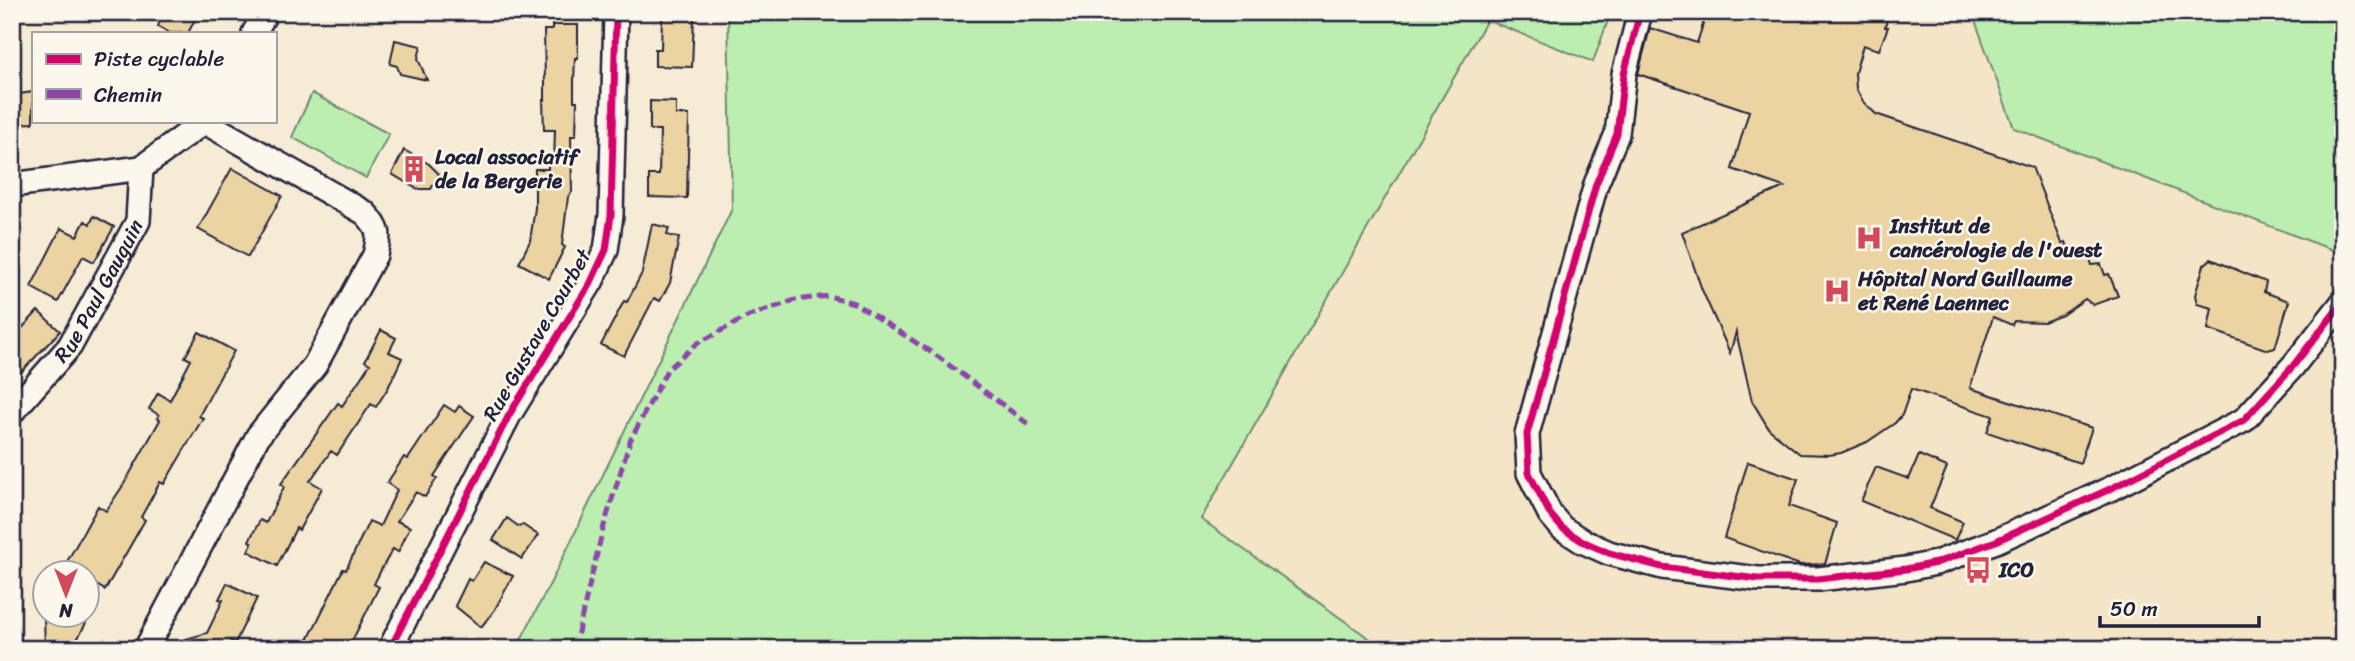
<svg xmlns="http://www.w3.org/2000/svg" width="2355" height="661" font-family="Sriracha,sans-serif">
	<rect width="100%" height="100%" fill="#f6ecd6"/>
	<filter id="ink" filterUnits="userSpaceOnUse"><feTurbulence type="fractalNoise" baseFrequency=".0143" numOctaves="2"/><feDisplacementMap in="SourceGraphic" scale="14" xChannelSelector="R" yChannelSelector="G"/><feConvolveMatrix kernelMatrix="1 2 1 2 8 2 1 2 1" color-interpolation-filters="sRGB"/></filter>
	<g filter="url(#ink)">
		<path fill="#f3e5c6" d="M1611,12H2343V649H1384L1201,520L1487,19L1593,62Z"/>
		<path fill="#bcefaf" stroke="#6f8875" stroke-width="2" d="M728,12H1611L1593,62L1487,20L1201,519L1384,649H516L553,578L732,209Z
			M1972,12H2343V254L2014,128Z
			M312,93L389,134L366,178L292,137Z"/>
		<path fill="#ecd4a2" stroke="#22223b" stroke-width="2" d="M164,12H199L188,33H170L158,26Z
			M1707,12H1889L1885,27H1888L1879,50L1863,45L1855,73L1856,89L1863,102L1876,114L2032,167L2062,243L2066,242L2069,250L2077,249L2081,257L2089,256L2092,265L2101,264L2105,275L2109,274L2118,296L2093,305L2085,299L2062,315L2044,322L2014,321L2012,325L1993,317L1970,388L2092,428L2080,463L1987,432L1993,416L1911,389L1902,415L1895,423L1867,442L1841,453L1829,455L1800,454L1769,429L1752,401L1736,332L1730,353L1702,290L1682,232L1784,187L1732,169L1749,111L1638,74L1650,28L1697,43Z
			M662,17H694L692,67L655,66V49H661Z
			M552,25H578V58H575L574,81V101H577L576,136H571L572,192L568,197L562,245L565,247L549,279L519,263L530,241L535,208V169H548V163H554L555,130H544L543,100H545V81L544,30H552Z
			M395,40L421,46L418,59L427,80L400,74L397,66L390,64Z
			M33,92V123L16,124L12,113V95Z
			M650,101L676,102V115H689L687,198L649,197V175H659L660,130H650Z
			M404,150L429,164L439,174L431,189H417L392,174Z
			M232,168L282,196L248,257L198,229Z
			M94,216L114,227L94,262L83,256L58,302L31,287L61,228L77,236L85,221L90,224Z
			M652,224L669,228L667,235L679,238L670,283L660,301L654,298L624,356L601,345L624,301L627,302L642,273Z
			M2211,259L2266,282L2264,292L2289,301L2275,348L2268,350L2208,329L2212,308L2197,304L2195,295L2204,265Z
			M38,311L60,331L12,382V339Z
			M381,330L396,338L389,352L402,358L388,388L376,407L371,404L337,455L331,451L310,481L322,488L299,530L296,528L277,566L248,551L252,543L249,541L260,520L266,523L284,487L281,484L338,403L342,406L370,364L365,361Z
			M199,332L234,351L199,416L203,418L164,484L160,482L151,499L141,517L145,520L105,590L88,580V573H75L64,567L98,506L106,511L124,484L160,420L157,418L159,415L149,409L158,393L170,400L191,360L185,357Z
			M444,405L455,412L459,406L474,416L434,476L437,478L425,497L416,492L397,521L410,527L398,552L393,549L382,568L374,584L379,587L348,649H316L306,644L343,569L346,570L369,521L380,526L397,490L387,483L404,457L408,459Z
			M1919,455L1947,467L1930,508L1963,522L1955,540L1861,501L1876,467L1909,479Z
			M1748,462L1798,479L1789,506L1837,523L1825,564L1800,565L1724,538Z
			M507,518L518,526L523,525L538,535L522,559L493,540Z
			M484,562L513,576L494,611L481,627L455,606L468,579L472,581Z
			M227,583L257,598L235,643L231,641L227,649H170L169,644L207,633L223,600L219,599Z
			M44,615H85L82,621L86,623L72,649L67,646L65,649H45Z"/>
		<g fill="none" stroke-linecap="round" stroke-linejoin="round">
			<defs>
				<g id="minor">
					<path d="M1640,12L1624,74L1617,134L1596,184L1527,434L1529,473L1550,514L1562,528L1582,541L1609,553L1662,567L1758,579H1818L1906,569L1936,563L1996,541L2110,489L2244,420L2293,366L2343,302"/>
					<path d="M254,33L266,12"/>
					<path d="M12,185L141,168L205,121"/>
					<path id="s1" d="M12,412L70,346L138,221L141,168"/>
					<path d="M146,649L258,436L315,365L375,255C380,234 380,229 365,213L205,122"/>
					<path d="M390,649L509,415L591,282L606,250L611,215L616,12"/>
				</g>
			</defs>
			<use href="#minor" stroke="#22223b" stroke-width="28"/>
			<use href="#minor" stroke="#fbf7ec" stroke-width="23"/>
			<path stroke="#8e44ad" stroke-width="5" stroke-dasharray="10 5" stroke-linecap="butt" d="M574,649L603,529L630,441L667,370L698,343L749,316L795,300L829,296L854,303L937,356L1031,426"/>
			<defs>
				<path id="cycleway" d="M1640,12L1624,74L1617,134L1596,184L1527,434L1529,473L1550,514L1562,528L1582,541L1609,553L1662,567L1758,579H1818L1906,569L1936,563L1996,541L2110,489L2244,420L2293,366L2343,302
					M390,649L509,415L591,282L606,250L611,215L616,12"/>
			</defs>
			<use href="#cycleway" stroke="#fbf7ec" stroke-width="11"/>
			<use href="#cycleway" stroke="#d6006c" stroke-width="7"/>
		</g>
	</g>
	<defs>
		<symbol id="building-bare" viewBox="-9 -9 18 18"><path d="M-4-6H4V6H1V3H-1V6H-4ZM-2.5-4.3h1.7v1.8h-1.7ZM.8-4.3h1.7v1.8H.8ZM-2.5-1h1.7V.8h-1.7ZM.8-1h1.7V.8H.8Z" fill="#d1495b" stroke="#fbf7ec" stroke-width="2.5" paint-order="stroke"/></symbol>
		<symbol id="hospital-bare" viewBox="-9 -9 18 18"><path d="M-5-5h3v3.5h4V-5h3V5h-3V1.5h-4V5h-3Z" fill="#d1495b" stroke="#fbf7ec" stroke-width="2.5" paint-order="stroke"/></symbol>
		<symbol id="bus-bare" viewBox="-9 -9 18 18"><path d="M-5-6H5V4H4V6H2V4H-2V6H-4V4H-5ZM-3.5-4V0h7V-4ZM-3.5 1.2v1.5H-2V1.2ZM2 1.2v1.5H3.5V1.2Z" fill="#d1495b" stroke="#fbf7ec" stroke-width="2.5" paint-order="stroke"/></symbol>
	</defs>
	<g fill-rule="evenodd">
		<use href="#building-bare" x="395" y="150" width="38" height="38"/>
		<use href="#hospital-bare" x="1850" y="219" width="38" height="38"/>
		<use href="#hospital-bare" x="1818" y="272" width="38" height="38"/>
		<use href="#bus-bare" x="1959" y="551" width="38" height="38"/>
	</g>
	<g text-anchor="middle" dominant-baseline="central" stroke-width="5" stroke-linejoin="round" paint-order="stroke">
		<g font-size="21" font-weight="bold" fill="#22223b" stroke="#fbf7ec" text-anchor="start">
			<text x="435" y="157">Local associatif<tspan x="435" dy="24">de la Bergerie</tspan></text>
			<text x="1890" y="226">Institut de<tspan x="1890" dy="24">cancérologie de l'ouest</tspan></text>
			<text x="1858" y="279">Hôpital Nord Guillaume<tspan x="1858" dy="24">et René Laennec</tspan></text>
			<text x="1999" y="570">ICO</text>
		</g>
		<g font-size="21" fill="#22223b" stroke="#fbf7ec">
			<text stroke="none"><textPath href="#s1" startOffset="150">Rue Paul Gauguin</textPath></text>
			<text transform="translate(537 335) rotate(-60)">Rue Gustave Courbet</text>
		</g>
	</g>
	<rect width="2355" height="661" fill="none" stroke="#fbf7ec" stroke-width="42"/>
	<rect x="21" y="21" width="2313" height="619" fill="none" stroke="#22223b" stroke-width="2.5" filter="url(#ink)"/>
	<rect x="32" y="32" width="245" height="91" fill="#fbf7ec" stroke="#a4a2a5" stroke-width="2"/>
	<rect x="46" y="54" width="35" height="10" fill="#d6006c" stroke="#a4a2a5" stroke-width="2"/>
	<text x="94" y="66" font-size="21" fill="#22223b">Piste cyclable</text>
	<rect x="46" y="89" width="35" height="10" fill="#8e44ad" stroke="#a4a2a5" stroke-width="2"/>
	<text x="94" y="102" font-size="21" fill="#22223b">Chemin</text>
	<g transform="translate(66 594) rotate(180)"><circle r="33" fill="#fbf7ec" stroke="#a4a2a5" stroke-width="2"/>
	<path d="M0-5L12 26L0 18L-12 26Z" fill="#d1495b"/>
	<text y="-10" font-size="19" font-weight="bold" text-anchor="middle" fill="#22223b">N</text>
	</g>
	<path d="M2100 616v10h159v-10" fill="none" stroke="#22223b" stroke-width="3.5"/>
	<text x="2110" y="616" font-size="21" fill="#22223b" stroke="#fbf7ec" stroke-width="5" paint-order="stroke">50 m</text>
</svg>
